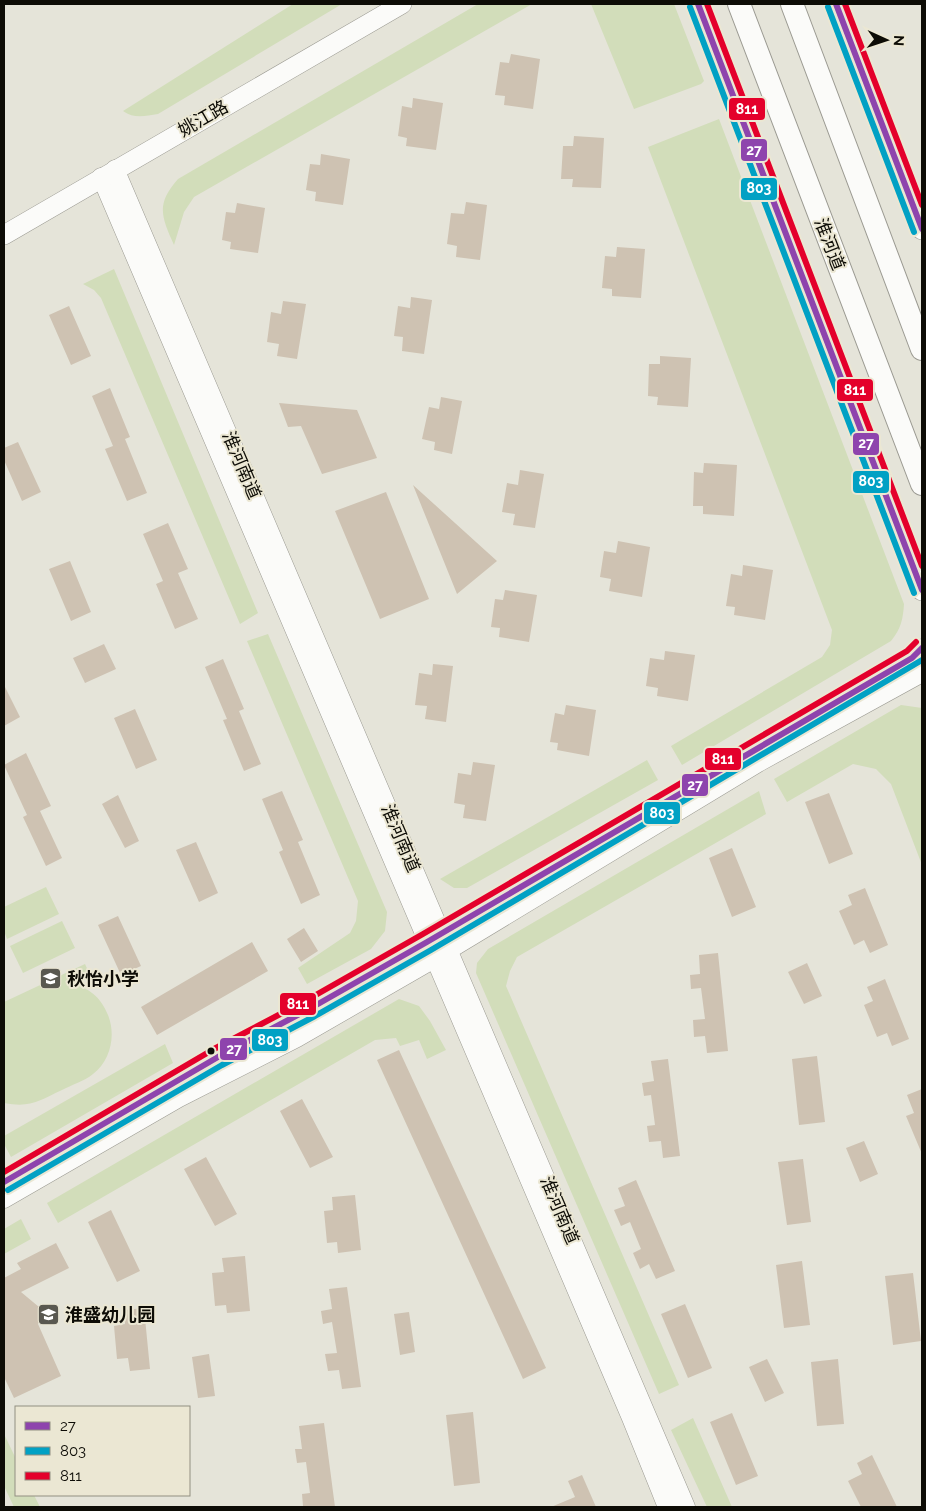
<svg xmlns="http://www.w3.org/2000/svg" width="926" height="1511" font-family="Raleway,'Noto Sans SC',sans-serif">
	<rect width="100%" height="100%" fill="#e5e4d9"/>
	<path fill="#d2ddba" d="M293,4H342L158,114C145,116 134,119 123,111Z
		M478,4H532L194,197L184,212L174,245C161,216 156,204 178,179Z
		M591,4H674L704,81L701,84L634,109Z
		M719,119L904,604C903,619 901,629 891,641L682,765L671,746L822,657L830,645L832,630L648,147Z
		M114,269L258,613L240,624L101,298L94,290L83,284Z
		M268,634L387,912L385,931L371,949L307,984L298,968L350,933L356,921L358,901L247,641Z
		M901,705L922,708V865L891,784L876,769L853,764L787,802L774,779Z
		M647,760L658,780L467,888H454L440,879Z
		M759,791L766,814L517,957L510,971L506,986L679,1385L659,1394L476,973L477,963L488,949Z
		M46,887L59,914L7,939L4,931V907Z
		M62,921L75,948L23,973L10,946Z
		M85,964L91,977L76,984C92,991 101,998 108,1015C116,1035 111,1060 93,1074C85,1081 71,1085 62,1090C38,1101 31,1108 4,1103V1002Z
		M399,999L419,1006L430,1021L446,1050L427,1059L419,1040L400,1046L396,1038L375,1040L58,1223L47,1203Z
		M165,1044L173,1063L11,1157L4,1144V1136Z
		M21,1219L31,1239L4,1254V1229Z
		M693,1418L732,1507H707L671,1430Z
		M4,1434L16,1459V1495H34L40,1507H14L4,1486Z"/>
	<path fill="#cec2b2" d="M511,54L540,59L533,109L504,105L505,96L495,95L500,62L509,63Z
		M413,98L443,103L436,150L406,146L407,138L398,136L402,106L412,108Z
		M574,136L604,138L601,188L572,187L573,179H561L563,146H573Z
		M321,154L350,159L343,205L315,201L316,192L306,190L310,164L320,165Z
		M466,202L487,205L480,260L456,257L457,246L447,244L451,213L464,214Z
		M237,203L265,208L258,253L230,249L231,242L222,240L226,212L235,213Z
		M617,247L645,249L641,298L612,296V289L602,288L605,256L616,257Z
		M411,297L432,300L424,354L402,351L403,337L394,336L398,306L410,308Z
		M283,301L306,304L297,359L277,356L279,344L267,342L271,312L281,314Z
		M69,306L91,356L71,365L49,315Z
		M660,356L691,358L688,407L657,405L658,397L648,396L649,364H660Z
		M110,388L130,437L125,439L147,493L127,501L105,449L113,446L92,396Z
		M441,397L462,401L452,454L434,450L435,442L422,439L429,407L439,409Z
		M279,403L357,410L377,458L322,474L301,426L288,427Z
		M18,442L41,492L22,501L4,460V448Z
		M704,463L737,465L734,516L703,514V506H693L694,472L703,473Z
		M520,470L544,474L535,528L513,525L515,514L502,512L507,483L518,485Z
		M413,485L497,561L457,594Z
		M386,492L429,599L380,619L335,511Z
		M168,523L188,569L178,573L198,619L175,629L156,584L163,581L143,534Z
		M618,541L650,547L642,597L609,591L611,579L600,577L604,551L616,553Z
		M70,561L91,612L71,621L49,569Z
		M743,565L773,570L765,620L734,615L735,607L726,606L731,574L742,576Z
		M505,590L537,595L529,642L499,637L500,628L491,627L495,599L503,600Z
		M104,644L116,669L85,683L73,658Z
		M665,651L695,655L688,701L657,696L658,688L646,686L650,658L664,660Z
		M223,659L244,709L239,711L261,764L244,771L223,720L227,719L205,667Z
		M433,664L453,666L446,722L425,719L427,706L415,705L419,673L432,675Z
		M4,685L20,717L4,726Z
		M566,705L596,710L589,756L557,750L558,743L550,742L555,713L564,715Z
		M135,709L157,760L136,769L114,718Z
		M26,753L51,806L40,811L62,858L46,866L23,817L27,815L4,765Z
		M473,762L495,765L486,821L463,818L465,805L454,803L458,773L471,775Z
		M282,791L303,840L298,842L320,895L301,904L279,852L283,850L262,799Z
		M829,793L853,854L829,864L805,802Z
		M118,795L139,841L125,848L102,804Z
		M196,842L218,893L199,902L176,850Z
		M732,848L756,907L732,917L709,858Z
		M865,888L888,945L870,953L864,940L854,945L839,911L852,905L848,895Z
		M118,916L141,966L121,975L98,925Z
		M304,928L318,951L301,962L287,939Z
		M252,942L268,971L157,1035L141,1007Z
		M718,953L728,1051L707,1053L705,1036L694,1037L693,1020L705,1019L701,988L691,989L690,975L700,974L699,955Z
		M807,963L822,996L804,1004L788,972Z
		M885,979L909,1039L892,1046L887,1033L877,1037L864,1005L873,1001L867,987Z
		M399,1050L546,1368L523,1379L377,1060Z
		M817,1056L825,1122L799,1125L792,1059Z
		M668,1059L680,1156L663,1158L661,1141L649,1142L647,1126L655,1125L651,1095L644,1096L642,1083L654,1081L651,1061Z
		M922,1089V1154L906,1116L914,1113L907,1095Z
		M302,1099L333,1157L310,1168L280,1111Z
		M864,1141L878,1174L860,1182L846,1148Z
		M206,1157L237,1214L215,1226L184,1169Z
		M803,1159L811,1222L787,1225L778,1162Z
		M636,1180L675,1271L656,1279L649,1264L640,1269L633,1253L641,1249L630,1222L621,1226L614,1210L625,1206L618,1188Z
		M355,1195L361,1250L338,1253L337,1242L327,1243L324,1211L333,1210L332,1197Z
		M111,1210L140,1271L117,1282L88,1222Z
		M56,1243L69,1268L21,1292L39,1307L42,1314L38,1324L61,1376L14,1398L4,1377V1278L21,1269L17,1263Z
		M245,1256L250,1311L227,1313L226,1305L215,1306L212,1273L224,1272L222,1258Z
		M802,1261L810,1325L784,1328L776,1265Z
		M913,1273L921,1341L893,1345L885,1276Z
		M347,1287L361,1387L342,1389L339,1370L328,1371L325,1354L337,1353L332,1322L323,1324L321,1311L332,1309L329,1289Z
		M685,1304L712,1368L688,1378L661,1314Z
		M144,1308L150,1369L130,1371L128,1358L117,1359L114,1326L125,1324L124,1310Z
		M409,1312L415,1352L400,1355L394,1314Z
		M209,1354L215,1396L198,1398L192,1357Z
		M767,1359L784,1393L765,1402L749,1367Z
		M838,1359L844,1424L817,1426L811,1362Z
		M473,1412L480,1483L454,1486L446,1415Z
		M732,1413L758,1476L736,1485L710,1422Z
		M324,1423L335,1507L303,1506L302,1494L310,1493L306,1462L297,1463L295,1449H302L299,1426Z
		M872,1455L897,1507H861L848,1481L862,1474L857,1463Z
		M582,1475L596,1507H551L575,1497L568,1481Z"/>
	<g fill="none" stroke-linecap="round" stroke-linejoin="round">
		<defs>
			<path id="tertiary" d="M115,169L686,1507
				M101,177L631,1418L667,1507
				M4,1182L218,1057L311,1008L427,942L912,658L922,648
				M4,1199L179,1098L297,1038L434,959L758,763L922,673"/>
			<path id="secondary" d="M4,235L402,4"/>
			<path id="primary" d="M698,4L922,590
				M836,4L922,229"/>
			<path id="trunk" d="M739,4L922,484
				M792,4L922,349"/>
		</defs>
		<use href="#tertiary" stroke="#9b9a92" stroke-width="19"/>
		<use href="#secondary" stroke="#9b9a92" stroke-width="20"/>
		<use href="#primary" stroke="#9b9a92" stroke-width="22"/>
		<use href="#trunk" stroke="#9b9a92" stroke-width="24"/>
		<use href="#tertiary" stroke="#fbfbf9" stroke-width="18"/>
		<use href="#secondary" stroke="#fbfbf9" stroke-width="19"/>
		<use href="#primary" stroke="#fbfbf9" stroke-width="21"/>
		<use href="#trunk" stroke="#fbfbf9" stroke-width="22"/>
		<defs>
			<path id="bus-1" d="M698,4L922,590
				M836,4L922,229
				M4,1182L218,1057L311,1008L427,942L912,658L922,648"/>
			<path id="bus-2" d="M690,7L914,593
				M828,7L914,232
				M8,1190L222,1065L315,1016L431,950L922,660"/>
			<path id="bus-3" d="M707,4L922,566
				M845,4L922,205
				M4,1172L214,1049L307,1000L423,934L907,651L916,642"/>
		</defs>
		<use href="#bus-1" stroke="#ebe7d3" stroke-width="10"/>
		<use href="#bus-2" stroke="#ebe7d3" stroke-width="10"/>
		<use href="#bus-3" stroke="#ebe7d3" stroke-width="10"/>
		<use href="#bus-1" stroke="#8e44ad" stroke-width="6"/>
		<use href="#bus-2" stroke="#01a1c4" stroke-width="6"/>
		<use href="#bus-3" stroke="#e4002b" stroke-width="6"/>
	</g>
	<defs>
		<symbol id="school-square" viewBox="-11 -11 22 22"><rect x="-9" y="-9" width="18" height="18" rx="4" fill="#595850" stroke="#ebe7d3"/><path d="M0-5L7-2L0 1L-7-2ZM-4 1L0 2.5L4 1V4Q0 6-4 4Z" fill="#fff"/></symbol>
	</defs>
	<g fill-rule="evenodd">
		<use href="#school-square" x="38" y="966" width="25" height="25"/>
		<use href="#school-square" x="36" y="1302" width="25" height="25"/>
	</g>
	<circle fill="#0d0c06" stroke="#ebe7d3" stroke-width="2" cx="211" cy="1051" r="4.5"/>
	<g text-anchor="middle" dominant-baseline="central" stroke-width="4" stroke-linejoin="round" paint-order="stroke">
		<g font-size="18" fill="#0d0c06" stroke="#ebe7d3">
			<text transform="translate(203 118) rotate(-30)">姚江路</text>
			<text transform="translate(830 244) rotate(69)">淮河道</text>
			<text transform="translate(242 465) rotate(67)">淮河南道</text>
			<text transform="translate(401 838) rotate(67)">淮河南道</text>
			<text transform="translate(560 1210) rotate(67)">淮河南道</text>
		</g>
		<g font-size="18" font-weight="bold" fill="#0d0c06" stroke="#ebe7d3" text-anchor="start">
			<text x="67" y="978">秋怡小学</text>
			<text x="65" y="1314">淮盛幼儿园</text>
		</g>
	</g>
	<g stroke="#ebe7d3" stroke-width="2">
		<rect x="728" y="97" width="38" height="24" rx="5" fill="#e4002b"/>
		<rect x="740" y="138" width="28" height="24" rx="5" fill="#8e44ad"/>
		<rect x="740" y="177" width="38" height="24" rx="5" fill="#01a1c4"/>
		<rect x="836" y="378" width="38" height="24" rx="5" fill="#e4002b"/>
		<rect x="852" y="432" width="28" height="24" rx="5" fill="#8e44ad"/>
		<rect x="852" y="470" width="38" height="24" rx="5" fill="#01a1c4"/>
		<rect x="704" y="747" width="38" height="24" rx="5" fill="#e4002b"/>
		<rect x="681" y="773" width="28" height="24" rx="5" fill="#8e44ad"/>
		<rect x="643" y="801" width="38" height="24" rx="5" fill="#01a1c4"/>
		<rect x="279" y="992" width="38" height="24" rx="5" fill="#e4002b"/>
		<rect x="251" y="1028" width="38" height="24" rx="5" fill="#01a1c4"/>
		<rect x="219" y="1037" width="29" height="24" rx="5" fill="#8e44ad"/>
	</g>
	<g font-size="14" text-anchor="middle" font-weight="bold" fill="#fff">
		<text x="747" y="114">811</text>
		<text x="754" y="155">27</text>
		<text x="759" y="193">803</text>
		<text x="855" y="395">811</text>
		<text x="866" y="448">27</text>
		<text x="871" y="486">803</text>
		<text x="723" y="764">811</text>
		<text x="695" y="790">27</text>
		<text x="662" y="818">803</text>
		<text x="298" y="1009">811</text>
		<text x="270" y="1045">803</text>
		<text x="234" y="1054">27</text>
	</g>
	<rect width="926" height="1511" fill="none" stroke="#0d0c06" stroke-width="10"/>
	<rect x="15" y="1406" width="175" height="90" fill="#ebe7d3" stroke="#928f81"/>
	<rect x="25" y="1422" width="25" height="8" fill="#8e44ad" stroke="#928f81"/>
	<text x="60" y="1431" font-size="15" fill="#0d0c06">27</text>
	<rect x="25" y="1447" width="25" height="8" fill="#01a1c4" stroke="#928f81"/>
	<text x="60" y="1456" font-size="15" fill="#0d0c06">803</text>
	<rect x="25" y="1472" width="25" height="8" fill="#e4002b" stroke="#928f81"/>
	<text x="60" y="1481" font-size="15" fill="#0d0c06">811</text>
	<g transform="translate(886 40) rotate(93)" stroke="#ebe7d3" stroke-width="4" paint-order="stroke">
	<path d="M0-4L9 19L0 12L-9 19Z" fill="#0d0c06"/>
	<text y="-8" font-size="14" font-weight="bold" text-anchor="middle" fill="#0d0c06">N</text>
	</g>
</svg>
